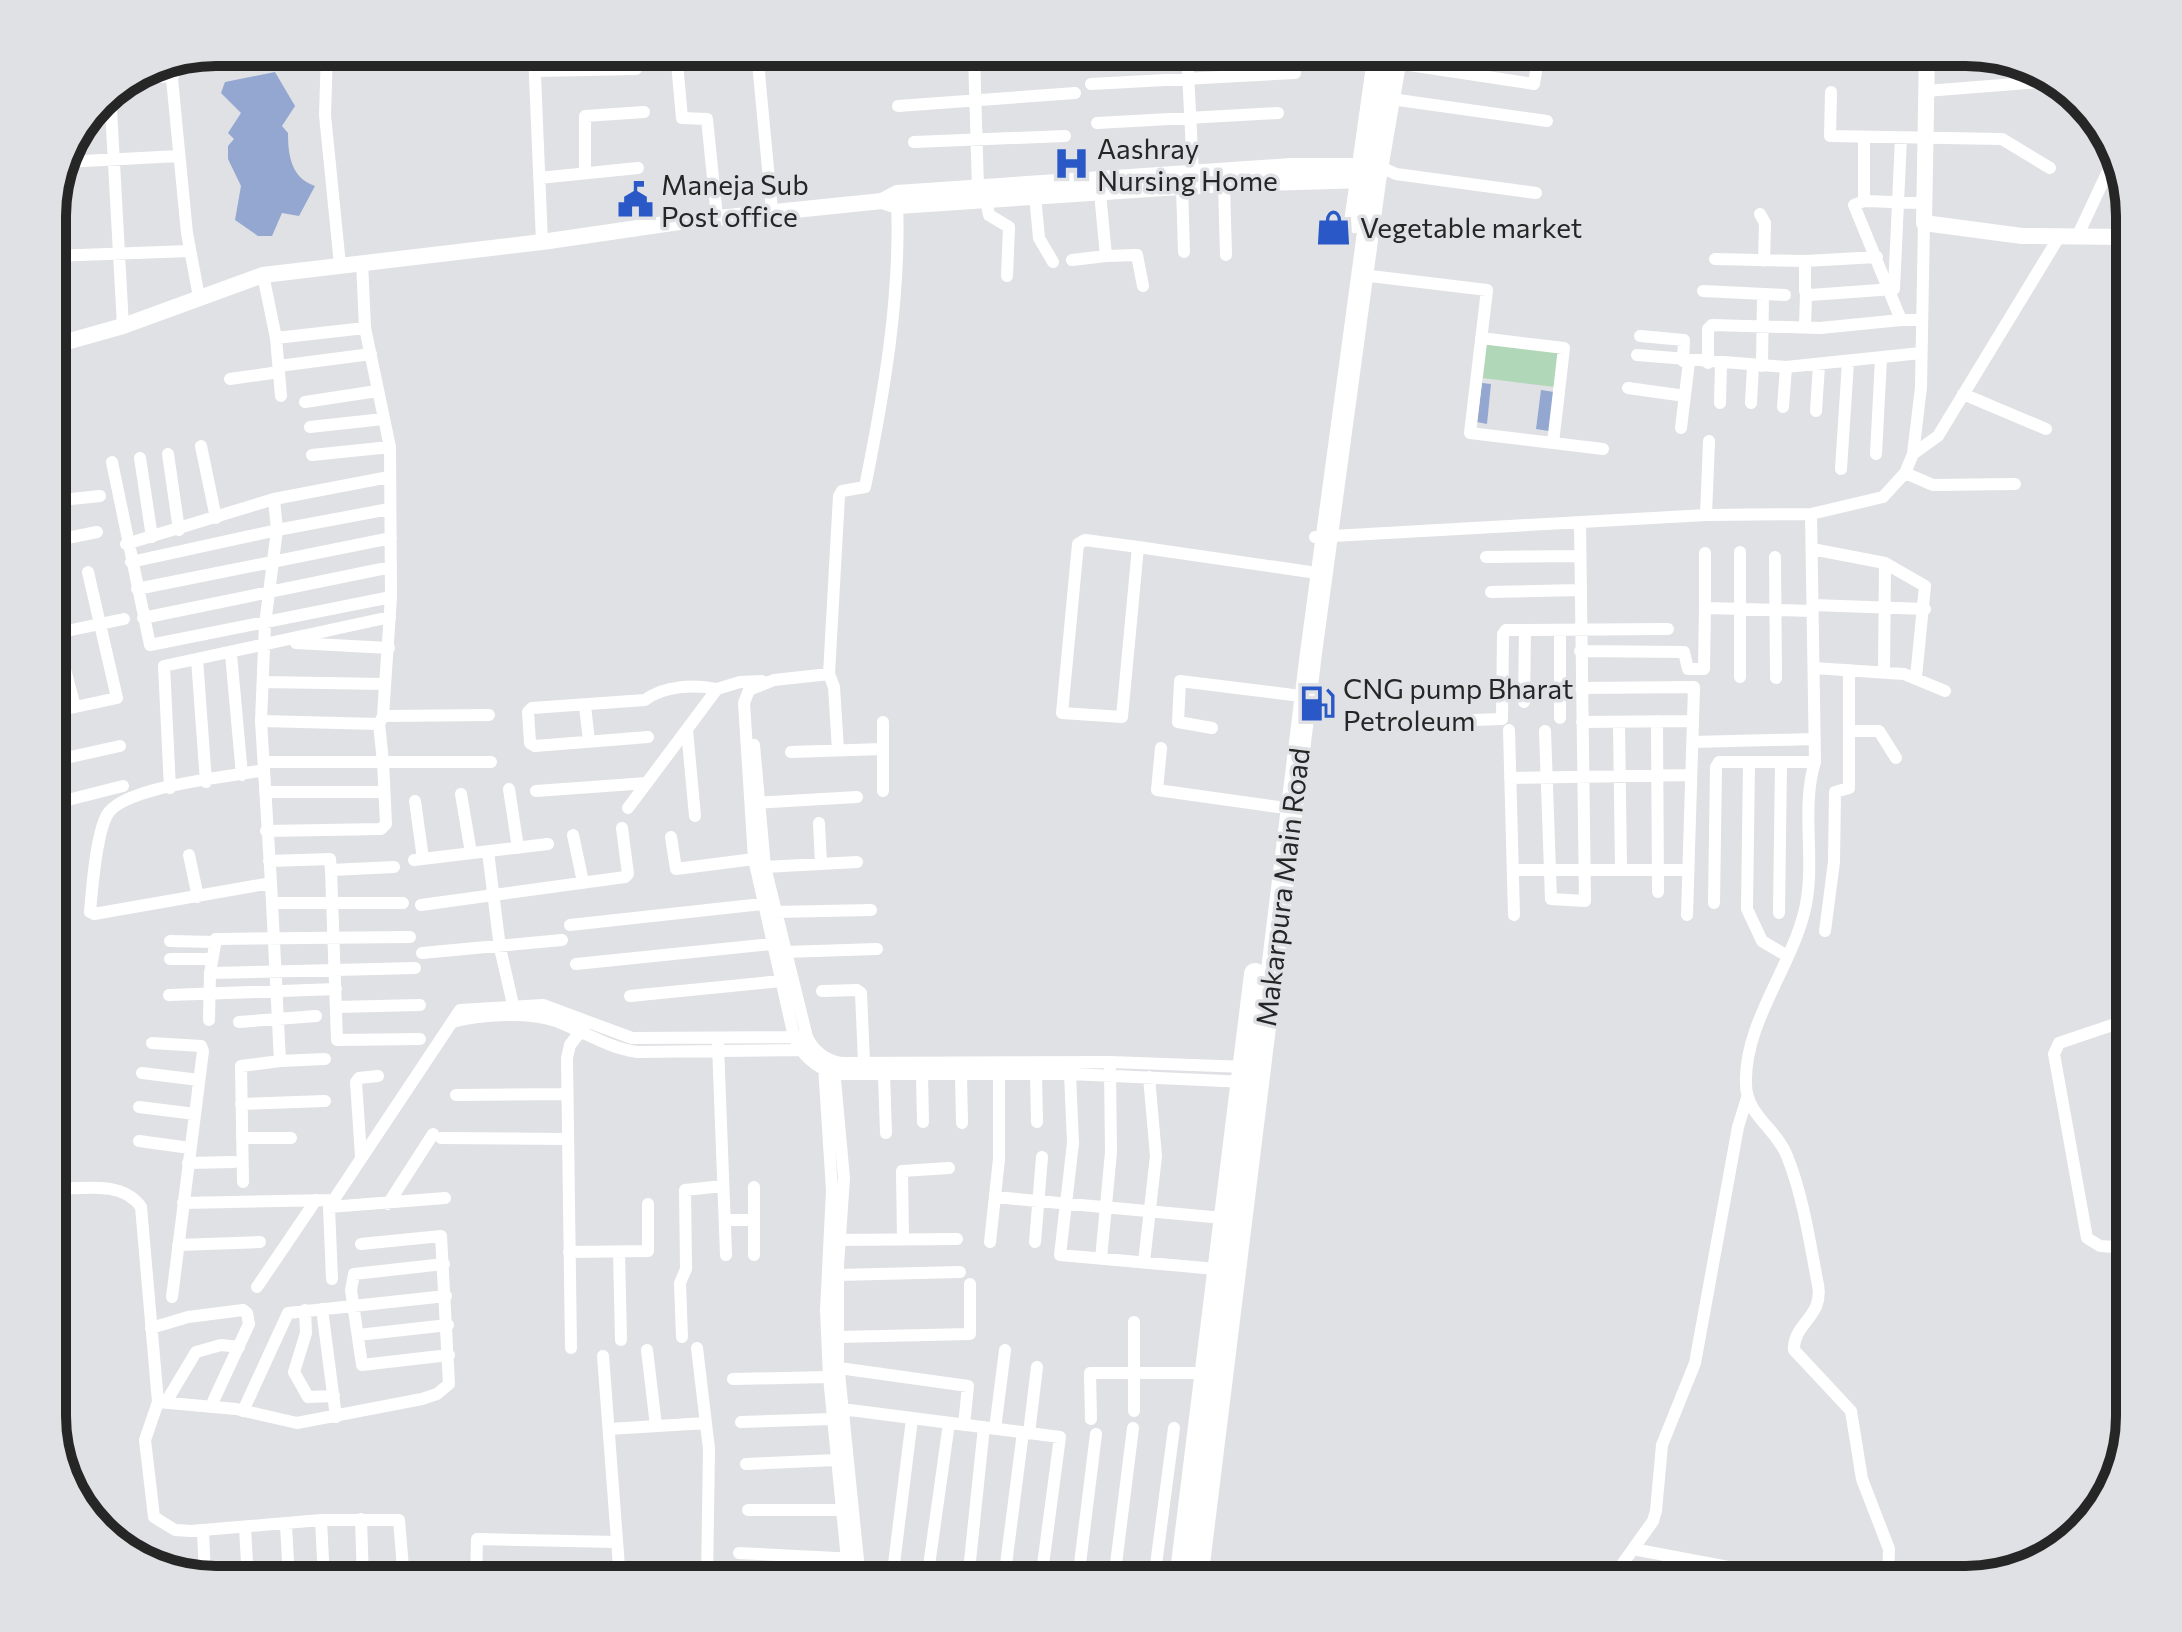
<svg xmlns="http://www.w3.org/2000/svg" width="2182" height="1632" font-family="Commissioner,sans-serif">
	<rect width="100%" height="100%" fill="#e0e1e4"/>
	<path fill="#b0d7b7" d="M1487,344L1559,353L1555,387L1483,378Z"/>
	<path fill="#93a7d0" d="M275,72L295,106L282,126L288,133C288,155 291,178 315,186L299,216L282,213L272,236H258L235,220L241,186L228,159V146L234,139L228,133L241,113L221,93L225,82Z
		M1482,383L1491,384L1487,424L1477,422Z
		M1541,390L1554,392L1549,431L1536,429Z"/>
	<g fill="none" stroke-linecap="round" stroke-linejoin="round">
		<path stroke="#fff" stroke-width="12" d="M327,52L325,115L340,265
			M534,52L542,242
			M676,52L682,118L707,119L717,217
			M757,52L772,211
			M1187,52L1193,172
			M974,55L978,188
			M1854,58V52
			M1886,59L1887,52
			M174,60L172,79L187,233L199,297
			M1396,63L1534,84L1539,52
			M886,64L1070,54
			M535,71L636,69
			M1466,73L1469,52
			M130,79L173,76
			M1091,84L1295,73
			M110,91L123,326
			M1926,91L2052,81
			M1831,92L1830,136L2002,139L2050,168
			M1391,99L1547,121
			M898,106L1075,93
			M1097,123L1278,113
			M914,142L1065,136
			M64,162L179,156
			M1378,166L1396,174L1536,193
			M585,173V116L644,112
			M539,178L638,168
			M58,183L62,344
			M1224,184L1226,255
			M1182,187L1184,252
			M1100,193L1106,256L1137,255L1143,286
			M1035,196L1039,238L1053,262
			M897,200C901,297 884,393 865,487L842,491L839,496L829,674L774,680L749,690L744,703L754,859L794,1037C802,1056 815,1067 835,1074H1070L1246,1082
			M986,200L989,215L1009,227L1007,276
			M1864,201V137
			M1760,214L1765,223L1764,261
			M2077,237L2107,173
			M52,256L190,251
			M1715,259L1805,261L1877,257
			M1072,260L1106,256
			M1805,261V291L1810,295L1894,289L1901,138
			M362,262L365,328L390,447L391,597L383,716L489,715
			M263,275L276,338L281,396
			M1362,275L1487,290L1470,433L1603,449
			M1703,291L1785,295
			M1921,320H1901L1854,205L1864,201L1923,203
			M1805,327L1806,293
			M1640,336L1684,340L1683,361
			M276,338L365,328
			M1481,338L1564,348L1553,443
			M1637,355L1786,367L1921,353
			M1708,363V329L1712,325L1820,328L1901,320
			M279,366L371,354
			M1762,366L1763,295
			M230,379L279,372
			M1628,388L1685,396
			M1963,394L2046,429
			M305,402L377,391
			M1720,403L1721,364
			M1751,403L1753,366
			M1783,407L1786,367
			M1816,411L1819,365
			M310,427L383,419
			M1681,428L1689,362
			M201,446L216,518
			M168,454L179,530
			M1876,454L1881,358
			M1913,454L1938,436L2059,237
			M312,455L390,447
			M140,458L152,537
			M112,462L150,645L391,597
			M1841,469L1848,362
			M1905,473L1933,485L2015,484
			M52,501L100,496
			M1811,514L1815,762C1800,810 1817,864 1804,913C1790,969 1744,1024 1746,1084C1746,1115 1777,1129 1787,1156C1803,1195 1810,1244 1818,1285C1824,1317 1793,1323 1794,1350L1851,1411L1862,1479L1889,1549L1888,1580
			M1706,515L1709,441
			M1315,537L1706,515L1811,514L1883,497L1905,473L1913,454L1921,387L1924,223
			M52,541L97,532
			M126,544L274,499L389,477
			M1138,547L1085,540L1078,544L1062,713L1122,717L1138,547L1310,572
			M1812,549L1885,563L1925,586L1916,677
			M1740,552V677
			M1705,553V608L1813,611
			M1486,557L1580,556
			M1775,557L1776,678
			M131,562L277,530L274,499
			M137,589L391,538
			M1491,592L1580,590
			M1813,605L1925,609
			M143,618L391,567
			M52,620L75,707
			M52,634L124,619
			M296,643L389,648
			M1580,651L1684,652L1688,669H1704L1705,608
			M231,654L242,775
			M197,659L206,782
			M1814,668L1904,674L1945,691
			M1884,672L1885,563
			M829,674L834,687L838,750
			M263,682L385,684
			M1581,688L1694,687L1687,915
			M1524,702L1525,630
			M585,706L589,741
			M52,712L117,698L88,572
			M1560,718V630
			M261,721L379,724L382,718
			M1657,721L1658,892
			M883,722V791
			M1417,722L1502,719L1503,634L1506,630L1668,629
			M1582,722L1693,721
			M1619,722L1621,869
			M1212,728L1178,722L1180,681L1293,695
			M687,730L695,816
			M1509,730L1514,915
			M1545,731L1551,899L1585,901L1580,522
			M1849,731H1879L1896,758
			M648,737L535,746L530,743L528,712L532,708L645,700C663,686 694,684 717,689
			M1693,742L1815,739
			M754,745L765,867L807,1037C814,1052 825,1060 841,1063L1110,1062L1247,1067
			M1161,748L1157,790L1278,807
			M791,752L882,749
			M52,761L120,746
			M264,762H383L379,724
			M264,770C230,777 123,786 107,815C96,835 92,888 90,912L94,914L271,883L261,721L265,624L277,530L389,509
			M1510,778L1691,775
			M170,788L164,666L390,617
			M509,789L518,848
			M536,791L647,783
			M265,792H384
			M461,794L471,853
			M415,801L423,859
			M753,803L857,797
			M52,804L123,786
			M628,808L717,689L740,682L762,681
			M819,823L821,864
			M266,831L381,829L386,824L383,762H491
			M573,835L583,882
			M671,837L676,869L754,859
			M488,852L500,948L514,1009
			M189,855L198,897
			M414,860L548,844
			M269,861L330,859L331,870L394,867
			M765,867L857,862
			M331,870L337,1040L420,1039
			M1513,870H1688
			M272,903H403
			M1714,903L1716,767L1719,762H1749
			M421,905L625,877L628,874L622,828
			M774,912L871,910
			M1779,913L1781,762
			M570,925L762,904
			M1825,931L1834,862L1835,792L1849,788V670
			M410,937L216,939L210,973L415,968
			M170,941L214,942
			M784,952L877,949
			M422,953L562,940
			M1787,956L1762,941L1747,909L1749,762H1815
			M170,959H212
			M576,964L772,944
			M822,991L857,990L861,993L864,1062
			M169,995L336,989
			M630,996L781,981
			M336,1007L420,1005
			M2130,1019L2059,1043L2054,1054L2087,1238L2100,1246L2130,1248
			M209,1020L210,973
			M239,1022L316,1016
			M452,1022C481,1015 527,1011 556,1021C583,1031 608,1048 637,1052L805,1050
			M152,1043L201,1046L203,1051L172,1297
			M718,1045L726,1255
			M280,1061L325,1059
			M824,1065L832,1191L826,1310L829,1377L849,1580
			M834,1069L844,1178L838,1265V1363L860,1580
			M142,1073L199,1080
			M922,1074L923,1122
			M961,1074L962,1123
			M1036,1074L1037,1122
			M1070,1074L1073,1143L1060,1255L1216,1269
			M884,1075L886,1133
			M456,1095L567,1094
			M241,1104L325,1101
			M139,1107L195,1114
			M242,1138H291
			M441,1138L568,1139
			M139,1141L190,1148
			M361,1156L356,1082L359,1078L378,1076
			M188,1163L234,1162
			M243,1182L241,1066L280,1061L271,883
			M754,1187V1255
			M52,1189C82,1189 122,1180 141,1207L158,1402L145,1440L154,1517L175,1530L191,1531L321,1520H399L404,1580
			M995,1197L1223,1218
			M445,1198L329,1207L460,1010L543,1005L632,1038L800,1037
			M183,1203L331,1200
			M388,1204L433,1134
			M329,1207L332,1279
			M725,1220H754
			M903,1239L902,1171L949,1168
			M836,1240L957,1239
			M990,1242L999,1159V1066
			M1035,1242L1042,1157
			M178,1245L260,1242
			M569,1252L648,1251V1204
			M619,1252L621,1340
			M1101,1259L1111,1152L1110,1070
			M1144,1262L1156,1156L1149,1077
			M444,1264L354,1274L351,1290L362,1365L449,1355
			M837,1275L960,1272
			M257,1287L316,1200
			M322,1309L336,1417
			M305,1310L306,1333L294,1372L308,1397L334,1396
			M1134,1322V1411
			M151,1328L188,1317L243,1310L247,1313L249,1324L211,1406
			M358,1335L448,1325
			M682,1337L680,1283L686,1269L685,1190L723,1186
			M838,1337L970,1334V1284
			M571,1348L567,1058L570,1045L583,1028
			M697,1348L709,1449L707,1580
			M647,1350L656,1426
			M603,1356L620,1580
			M839,1368L968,1386L964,1425
			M733,1379L829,1377
			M158,1402L236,1409L297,1423L422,1399L437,1394L449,1384L441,1236L361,1244
			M166,1402L196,1352L221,1345L239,1347
			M842,1409L1060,1437L1041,1580
			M243,1411L288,1313L446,1296
			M1091,1419L1090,1373H1204
			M741,1422L832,1419
			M609,1429L706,1423
			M995,1429L1005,1350
			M1029,1433L1037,1367
			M746,1464L836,1460
			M748,1510H849
			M361,1519L363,1580
			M321,1520L324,1580
			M286,1525L289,1580
			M245,1528L248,1580
			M203,1531L205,1576
			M1633,1549L1776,1576
			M739,1553L856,1559
			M476,1580L477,1539L617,1542
			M892,1580L912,1419
			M927,1580L949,1423
			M968,1580L984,1427
			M1004,1580L1023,1432
			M1078,1580L1096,1434
			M1114,1580L1133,1428
			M1154,1580L1174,1428
			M1611,1580L1653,1521L1656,1511L1662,1445L1695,1363L1738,1127L1747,1098"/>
		<path stroke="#fff" stroke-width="16" d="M1927,52L1924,223L2022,236L2130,237
			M882,201L897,193L1291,166H1373
			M52,346L123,326L263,275L542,242L679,222L882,201L898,206L1224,184L1369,180"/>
		<path stroke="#fff" stroke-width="22" d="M1355,222L1379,52
			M1180,1580L1255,974
			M1197,1580L1311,653L1375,181L1397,52"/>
	</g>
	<defs>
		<symbol id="hospital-bare" viewBox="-9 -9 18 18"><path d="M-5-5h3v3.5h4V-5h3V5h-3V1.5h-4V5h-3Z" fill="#2a59c7" stroke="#e0e1e4" stroke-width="2.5" paint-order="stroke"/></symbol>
		<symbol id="civic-bare" viewBox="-9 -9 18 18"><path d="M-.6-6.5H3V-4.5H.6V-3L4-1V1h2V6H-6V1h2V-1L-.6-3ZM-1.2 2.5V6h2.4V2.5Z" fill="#2a59c7" stroke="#e0e1e4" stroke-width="2.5" paint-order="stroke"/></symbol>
		<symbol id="shop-bare" viewBox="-9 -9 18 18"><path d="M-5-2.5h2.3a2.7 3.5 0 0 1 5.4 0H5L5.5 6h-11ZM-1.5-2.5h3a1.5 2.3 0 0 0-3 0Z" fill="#2a59c7" stroke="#e0e1e4" stroke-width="2.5" paint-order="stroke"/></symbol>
		<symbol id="fuel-bare" viewBox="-9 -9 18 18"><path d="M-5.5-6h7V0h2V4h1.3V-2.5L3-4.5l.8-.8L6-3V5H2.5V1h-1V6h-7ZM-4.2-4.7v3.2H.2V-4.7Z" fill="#2a59c7" stroke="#e0e1e4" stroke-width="2.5" paint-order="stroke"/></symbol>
	</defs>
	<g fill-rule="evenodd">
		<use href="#hospital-bare" x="1046" y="138" width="51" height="51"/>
		<use href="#civic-bare" x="610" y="174" width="51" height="51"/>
		<use href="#shop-bare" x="1308" y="202" width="51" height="51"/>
		<use href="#fuel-bare" x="1292" y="678" width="51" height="51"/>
	</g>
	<g text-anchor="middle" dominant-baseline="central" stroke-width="7" stroke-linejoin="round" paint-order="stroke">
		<g font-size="28" fill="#262627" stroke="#e0e1e4" text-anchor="start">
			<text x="1097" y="148">Aashray<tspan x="1097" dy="32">Nursing Home</tspan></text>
			<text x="661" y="184">Maneja Sub<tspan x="661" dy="32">Post office</tspan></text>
			<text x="1360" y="227">Vegetable market</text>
			<text x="1343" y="688">CNG pump Bharat<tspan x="1343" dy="32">Petroleum</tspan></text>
		</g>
		<g font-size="28" fill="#262627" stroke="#e0e1e4">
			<text transform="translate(1282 887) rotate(-83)">Makarpura Main Road</text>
		</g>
	</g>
	<path d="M0 0H2182V1632H0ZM216 66H1966A150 150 0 0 1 2116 216V1416A150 150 0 0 1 1966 1566H216A150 150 0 0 1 66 1416V216A150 150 0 0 1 216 66Z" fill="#e0e1e4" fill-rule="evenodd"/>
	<path fill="none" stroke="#262627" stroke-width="10" d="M216 66H1966A150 150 0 0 1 2116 216V1416A150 150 0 0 1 1966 1566H216A150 150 0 0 1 66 1416V216A150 150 0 0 1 216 66Z"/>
</svg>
